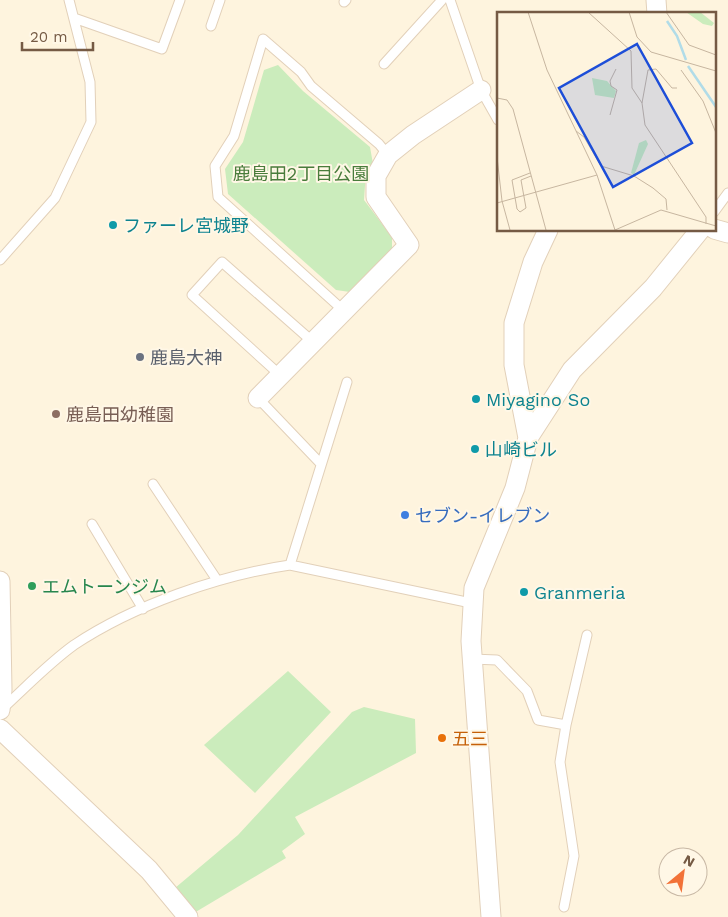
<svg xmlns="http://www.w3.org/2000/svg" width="728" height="917" font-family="'Work Sans','Noto Sans JP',sans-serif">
	<rect width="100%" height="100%" fill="#fef4de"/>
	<path fill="#cbecbc" d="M278,65L303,91L370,147L373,164L366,171L364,200L392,237V251L350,292L336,290L228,194L225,169L243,142L264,70Z
		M288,671L331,712L255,793L204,745Z
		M364,707L415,719L416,753L295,817L305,834L282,851L286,858L194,913L175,888L238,835L352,712Z"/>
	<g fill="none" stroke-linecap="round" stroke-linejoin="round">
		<defs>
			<path id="lane" d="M450,0L481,90L498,120
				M344,2L346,0
				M74,18L162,49L180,0
				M211,26L220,0
				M384,64L442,0
				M714,212L728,193
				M0,260L55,198L91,122L90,82L69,0
				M344,311L218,197L215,166L234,136L263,39L301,72L311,86L379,144L388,155
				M280,375L192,295L222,262L313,342
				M258,398L321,464
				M153,484L217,580
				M92,524L143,609
				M290,565L347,382
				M472,659L497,660L527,691L538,720L566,725L587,635
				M3,708C26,687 49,663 74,645C134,605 220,575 290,565L471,603
				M564,907L574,856L560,762L566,725"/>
			<path id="street" d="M656,0L657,14
				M714,229L728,233
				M258,398L409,245L376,197V176L388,155L413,135L481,90
				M528,438L572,370L653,288L700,230
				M0,581L2,690L0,710
				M0,729L149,870L188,917
				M491,917L471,641L474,588L515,488L528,438L514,365V323L533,262L548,230"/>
		</defs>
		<use href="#lane" stroke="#e2d0b9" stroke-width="11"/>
		<use href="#street" stroke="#e2d0b9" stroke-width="21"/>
		<use href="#lane" stroke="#fff" stroke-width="9"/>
		<use href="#street" stroke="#fff" stroke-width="19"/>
	</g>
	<g fill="#0f9aa8" stroke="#fff7e6" stroke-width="2">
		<circle cx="113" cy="225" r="5"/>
		<circle cx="476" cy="399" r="5"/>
		<circle cx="475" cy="449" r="5"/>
		<circle cx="524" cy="592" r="5"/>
	</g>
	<circle fill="#6b7280" stroke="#fff7e6" stroke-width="2" cx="140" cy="357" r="5"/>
	<circle fill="#8d6e63" stroke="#fff7e6" stroke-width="2" cx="56" cy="414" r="5"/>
	<circle fill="#3f7fe0" stroke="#fff7e6" stroke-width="2" cx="405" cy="515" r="5"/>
	<circle fill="#2e9e5b" stroke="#fff7e6" stroke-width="2" cx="32" cy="586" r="5"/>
	<circle fill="#e8710a" stroke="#fff7e6" stroke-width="2" cx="442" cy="738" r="5"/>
	<g text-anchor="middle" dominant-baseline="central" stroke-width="4" stroke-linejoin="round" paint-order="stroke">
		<g font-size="18" fill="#497c3b" stroke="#fff7e6">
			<text x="301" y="173">鹿島田2丁目公園</text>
		</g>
		<g font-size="18" fill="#0d838f" stroke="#fff7e6" text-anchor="start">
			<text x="123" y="225">ファーレ宮城野</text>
			<text x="486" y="399">Miyagino So</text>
			<text x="485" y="449">山崎ビル</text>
			<text x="534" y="592">Granmeria</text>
		</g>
		<g font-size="18" fill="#5b616d" stroke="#fff7e6" text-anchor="start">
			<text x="150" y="357">鹿島大神</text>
		</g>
		<g font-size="18" fill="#785e54" stroke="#fff7e6" text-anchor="start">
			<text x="66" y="414">鹿島田幼稚園</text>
		</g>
		<g font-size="18" fill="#366cbe" stroke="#fff7e6" text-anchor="start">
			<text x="415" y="515">セブン-イレブン</text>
		</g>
		<g font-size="18" fill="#27864d" stroke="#fff7e6" text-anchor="start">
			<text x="42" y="586">エムトーンジム</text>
		</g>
		<g font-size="18" fill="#c56008" stroke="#fff7e6" text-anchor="start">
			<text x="452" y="738">五三</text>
		</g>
	</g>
	<g transform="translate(497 12)">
		<rect width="219" height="219" fill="#fef4de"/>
		<path d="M189,0H203L217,11L215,14L206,12ZM95,66L110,69L119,79L117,86L98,83ZM149,128L151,132L137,163L134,161L142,131Z" fill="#cbecbc"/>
		<path fill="none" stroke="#b1dce8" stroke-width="2.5" d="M170,9L180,24L189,48M191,54L219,95"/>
		<path fill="none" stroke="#c7b6a0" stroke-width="1" d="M31,0L50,58L100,163L118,218M91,0L134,39L135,76L145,91L148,113L209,205V212M132,0L140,25L154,40L219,59M169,0L192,33L219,43M184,58L206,89L219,121M0,86L10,88L16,97L49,218M145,91L151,58L159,57L175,76H180M113,103L120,78L114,74L113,69L119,57M79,119L87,125L104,154L137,164L156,176L169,187L170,198M0,145L5,189L13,218M33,161L15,168L20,197L23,200L29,196L24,168L34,164M0,191L100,163M118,218L164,198L219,214"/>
		<path fill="#1d4ed8" fill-opacity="0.15" stroke="#1d4ed8" stroke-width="2.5" d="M140,32L195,131L116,175L62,76Z"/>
		<rect width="219" height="219" fill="none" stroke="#755a44" stroke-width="2.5"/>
	</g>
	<g transform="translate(683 872) rotate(29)"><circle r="24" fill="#fff7e6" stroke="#c8b8a5"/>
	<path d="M0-4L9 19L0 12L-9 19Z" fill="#f27238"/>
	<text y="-8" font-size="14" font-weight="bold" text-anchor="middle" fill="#755a44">N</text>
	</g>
	<path d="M22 42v8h71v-8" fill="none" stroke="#755a44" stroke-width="2.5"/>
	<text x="30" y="42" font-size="15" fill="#755a44" stroke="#fff7e6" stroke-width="4" paint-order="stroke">20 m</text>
</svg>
